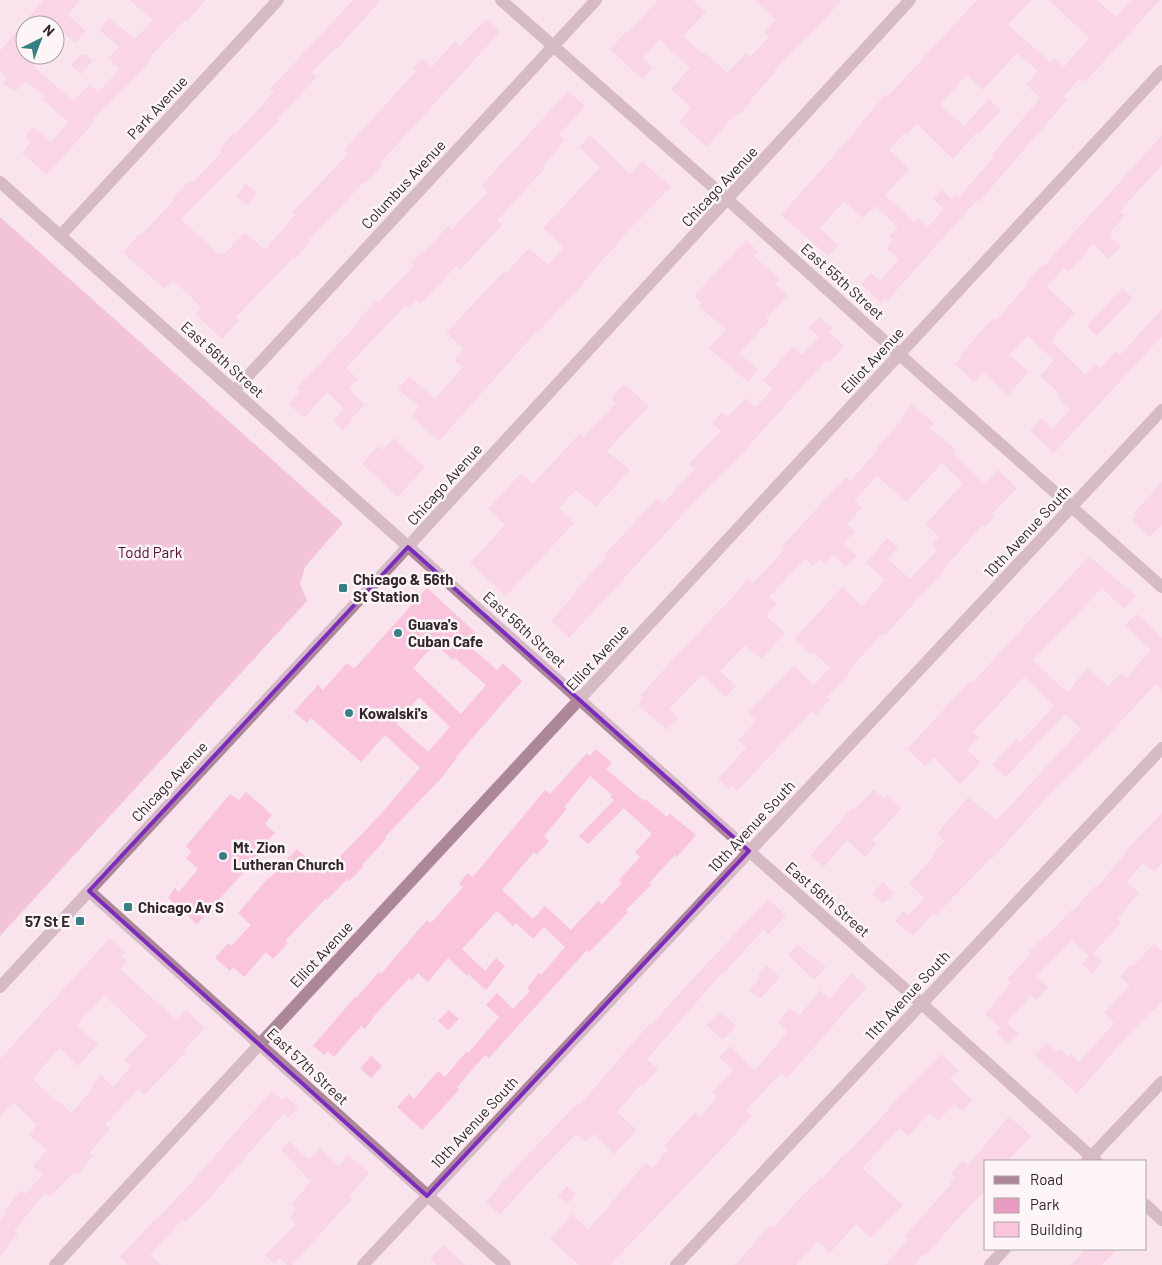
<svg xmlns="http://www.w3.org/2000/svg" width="1162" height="1265" font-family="Barlow,sans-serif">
	<rect width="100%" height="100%" fill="#f9e3ed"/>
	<path fill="#e89cc1" d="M0,217L343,523L305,567L300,584L307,601L0,936Z"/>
	<path fill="#f9c4dc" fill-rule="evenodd" d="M43,0H80L68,15L86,31L75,43L55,25H25V55H42L33,66L73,101L90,84L98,92L120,69L108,58L119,47L99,30L109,18L135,39L153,20L129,0H206L187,21L185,20L150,57L152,59L123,90L92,120L94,122L47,175L22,153L31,142L25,137L33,127L51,142L68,122L43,100L45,97L25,81L15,92L3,83L7,78L0,72V51Z
		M353,0H381L337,49L335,48L312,72L317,77L277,119L279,121L181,219L218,254L219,252L223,255L245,232L265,250L295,215L292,213L345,157L348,153L344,150L416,71L413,68L422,59L431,68L455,41L460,46L486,19L500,32L381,162L383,164L365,184L364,182L309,240L310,242L294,260L293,258L236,317L239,320L222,339L195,314L202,308L173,280L165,289L123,253L140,233L141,235L174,200L172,199L189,181L192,183L222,152L219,150L233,133L235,135L274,92L270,89Z
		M658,0H693L706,12L683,36L703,54L705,52L727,73L746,53L750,57L769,37L764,32L776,19L754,0H842L808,37L807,36L774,71L775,73L751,99L753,100L740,114L738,113L732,118L707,147L679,122L691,107L671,89L690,68L660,40L643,58L653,67L642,79L610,49L626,32L628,33Z
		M977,0H1031L1008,25L1050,62L1054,58L1064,67L1089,38L1049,0H1097L1116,17L1131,0H1160L1086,81L1084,79L1081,82L1079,79L1063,97L1067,100L979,202L977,200L887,301L885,299L881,303L861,284L871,273L880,281L899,259L886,248L893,240L889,237L898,227L875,206L863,218L844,201L820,228L838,245L828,256L781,215L861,125L860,124L886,94L888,96ZM1017,53L1038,71L1026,85L1040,98L991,156L993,158L959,197L956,195L952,199L942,190L933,199L944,209L928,227L918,218L915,222L885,195L909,169L889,150L904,133L907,135L917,124L953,159L977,132L979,134L1001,110L989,99L964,126L940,104L967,75L983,90Z
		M80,55H87L93,61L81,74L71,65Z
		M568,91L585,106L559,135L565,140L543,166L545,168L497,221L502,225L460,270L456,266L421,304L416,300L409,308L406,305L346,368L358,379L349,389L365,405L351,419L352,421L343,431L333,421L344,409L327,392L304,418L289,404L300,391L297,388L359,322L358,320L376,301L378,303L414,266L411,263L423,251L424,252L448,226L452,229L488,192L481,186Z
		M590,135L630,174L642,161L671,187L620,239L621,240L597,266L583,284L537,333L536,332L439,441L411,416L419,407L398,389L409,376L435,399L463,367L454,360L464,349L446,333L504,271L506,273L529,248L548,265L564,247L543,228L551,218L552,219L600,167L579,147Z
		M1162,135V165L1120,211L1125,216L1110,232L1112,234L1110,236L1121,246L1109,259L1093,244L1069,272L1064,268L1047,287L1075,313L1054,336L1055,337L1051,341L1085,374L1095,364L1100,368L1115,351L1120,355L1162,309V336L1054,453L1030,431L1041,418L1053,429L1070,409L1061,401L1062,400L1058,396L1060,394L1040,376L1054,360L1027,336L1010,355L1029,372L1008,395L983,372L974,382L955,364L963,356L961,354L993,318L996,320L1027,285L1025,284L1041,266L1043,267Z
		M246,184L257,193L247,205L236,196Z
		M746,240L758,251L754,256L779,279L775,284L788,295L766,318L769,321L739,353L758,370L748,382L709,348L726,330L699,306L702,303L694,296Z
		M1122,288L1133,298L1097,336L1087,326Z
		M819,317L832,328L829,332L844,346L829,363L826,360L729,468L710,485L569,638L551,621L576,593L574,592L606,558L604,555L655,501L658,499L663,504L694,469L689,464L721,431L712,423L722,412L728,417L746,398L755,408L773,389L763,380L793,347L802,355L819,337L809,328Z
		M624,384L649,406L607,451L630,470L596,507L576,490L559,508L574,523L506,596L470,563L505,525L488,509L521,473L533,484L580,433L584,437L616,403L611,398Z
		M912,404L934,423L930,428L955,449L953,452L985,484L998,470L1017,488L992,514L995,516L985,527L983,525L979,529L946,566L947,567L885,635L883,633L851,668L852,670L827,697L830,700L816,715L812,711L737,791L732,786L729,789L718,779L746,748L738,740L756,721L748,713L794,666L814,685L830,667L813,652L811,654L795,638L842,587L862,606L885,580L866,563L887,538L898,547L888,559L910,579L937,550L932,545L939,537L926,524L963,483L942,463L906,502L877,476L854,501L862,508L847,524L855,531L844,543L857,556L846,567L833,555L825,564L820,559L813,566L805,559L769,597L777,604L766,616L785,633L761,659L745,645L720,671L736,686L726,697L702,675L669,709L678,718L667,730L638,705L643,698L640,696L676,656L724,606H725L748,579L753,583L785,549L782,546L846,477L850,481L878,450L876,448L902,420L900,419Z
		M394,438L425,467L398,497L362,464L378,446L383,450Z
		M1162,482V524L1150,537L1132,520L1136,515L1134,513Z
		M1089,556L1136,596L1124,609L1102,588L1033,660L1063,689L1064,688L1068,692L1087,668L1108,686L1121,673L1126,678L1151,650L1125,625L1137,614L1162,638V689L1156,684L1083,762L1057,788L1056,787L992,859L991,858L936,915L933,913L913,936L895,921L903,911L909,915L924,898L909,883L934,856L932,854L945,841L937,834L968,797L997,820L1081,729L1065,714L1006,777L992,765L1017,739L1021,742L1054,706L1024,677L973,732L979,737L967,750L981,762L960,785L934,757L925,766L907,749L970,681L972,683Z
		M427,588L477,634L467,644L497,670L503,663L522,681L456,757L457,758L443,776L385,837L386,839L362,865L364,866L349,881L347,879L327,900L326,898L285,941L288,943L273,959L266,952L244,977L233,967L230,971L215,958L228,943L231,946L251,925L238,913L270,876L271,877L297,849L323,874L380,815L420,768L385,735L361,762L311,718L307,723L294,712L318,685L323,690L347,663L354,669ZM435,644L453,660L455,658L486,685L461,714L413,668ZM419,697L450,727L428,752L396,723Z
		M596,749L612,763L606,769L644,801L645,799L667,817L670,814L696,835L677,857L675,855L649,883L651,885L626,910L628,912L613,928L589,952L587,950L489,1058L485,1055L457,1087L459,1090L422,1130L397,1107L409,1094L414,1099L438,1071L445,1077L466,1052L468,1053L499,1017L486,1005L497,993L513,1009L530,991L527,988L539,973L541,975L565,947L544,927L533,939L516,923L513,926L497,911L462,949L485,971L496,958L505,966L486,990L468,974L467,976L448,958L428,982L418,973L412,980L409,978L375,1015L365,1029L361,1026L334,1057L328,1051L324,1055L313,1046L355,997L356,998L379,972L381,974L427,920L431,923L463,887L459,884L468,873L472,877L478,871L545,790L550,794L587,753L590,756ZM590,776L612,795L610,797L614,800L579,836L588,844L624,808L652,834L635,852L640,857L619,880L622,883L602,904L598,901L571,930L545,906L533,919L502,890L534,852L537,855L549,841L544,836L567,809L564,807Z
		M874,789L884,799L887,795L902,808L872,840L877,844L865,857L847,840L824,867L810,856L852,808L854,810Z
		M246,792L272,815L265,824L275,833L255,852L259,855L197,924L168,898L175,888L179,892L198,869L186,858L192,852L186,846L230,794L239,800Z
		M1162,813V863L1154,872L1143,863L1127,882L1139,893L1117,919L1121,923L1093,954L1102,962L1092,973L1082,964L1089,956L1072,940L1037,976L1048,987L1036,1000L1031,995L1007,1023L1019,1034L1009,1044L996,1033L1000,1028L985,1014L1011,983L1007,979L1031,954L1029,952L1046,935L1047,936L1071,910L1073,911L1095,886L1097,887L1128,850L1127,849Z
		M883,882L894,893L883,904L872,894Z
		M768,899L786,915L768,935L763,930L722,975L721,974L647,1059L658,1069L643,1086L641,1084L617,1112L637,1130L626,1142L614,1154L594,1134L585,1142L576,1134L529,1182L500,1215L486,1202L515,1168L578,1103L580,1105L635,1040L650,1024L651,1025L698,973Z
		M110,938L126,952L122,957L127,962L120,969L177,1020L186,1010L205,1028L184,1050L186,1052L144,1095L138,1090L105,1125L110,1129L89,1153L93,1156L77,1175L74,1172L50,1197L45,1193L14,1231L18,1234L0,1256V1221L6,1213L4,1212L21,1190L25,1194L43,1175L33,1166L47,1150L29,1135L37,1125L13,1102L0,1117V1059ZM104,995L147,1036L124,1060L131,1066L113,1087L101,1075L91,1086L93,1088L71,1113L59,1101L57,1102L33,1079L59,1048L78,1066L98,1044L77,1025Z
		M798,944L813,959L815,957L826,967L814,980L788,955Z
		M1154,944L1162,951V1002L1154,1011L1153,1010L1127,1036L1077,1094L1035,1055L1047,1043L1057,1052L1060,1049L1068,1057L1071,1054L1079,1062L1114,1023L1104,1013L1130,986L1120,977L1131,964L1133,966Z
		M767,965L780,977L760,999L749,990L760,978L758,975Z
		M851,973L867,987L787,1078L781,1073L746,1110L752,1115L731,1139L610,1265H579L550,1239L572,1214L588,1229L611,1205L610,1204L646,1163L652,1168L668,1149L664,1146L695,1112L700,1117L717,1097L712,1093L733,1070L719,1057L730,1046L755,1070L788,1032L778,1022L790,1008L799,1016L820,990L830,999Z
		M449,1010L459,1019L448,1030L438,1021Z
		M720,1011L736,1026L723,1040L706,1025Z
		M941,1054L959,1071L950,1079L972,1100L962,1111L954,1104L938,1121L929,1113L908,1136L900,1128L862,1168L903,1205L871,1238L856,1224L830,1253L817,1241L796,1265H735L770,1225L773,1229L796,1202L821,1177L822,1179L845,1153L846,1154L880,1119L900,1095Z
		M371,1056L382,1066L371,1078L360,1068Z
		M272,1091L282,1100L286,1096L298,1107L288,1118L283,1114L207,1201L185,1222L182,1220L150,1255L161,1265H128L120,1257L158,1216L159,1217L189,1185Z
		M1009,1116L1031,1136L1008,1161H986V1189L941,1237L942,1238L927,1255L925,1253L914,1265H885L909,1239L905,1236L951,1184L950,1183L955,1177L951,1173L963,1160L968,1165Z
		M289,1141L309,1160L320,1148L339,1166L348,1155L369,1173L349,1197L352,1199L292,1265H287L280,1258L274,1264L265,1255L296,1224L289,1218L296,1210L291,1205L311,1181L281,1150Z
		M567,1186L576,1194L567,1204L558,1196Z
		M443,1245L465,1265H437L430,1259Z
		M1086,1249H1117L1102,1265H1071Z"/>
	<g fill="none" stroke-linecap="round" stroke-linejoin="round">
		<path stroke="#ac8798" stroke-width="12" d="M501,0L728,200L910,364L1162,587
			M0,182L749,851L922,1004L1096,1161
			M60,236L278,0
			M234,391L596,0
			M89,891L505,1265
			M1087,1161L1162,1082
			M1146,1205L1162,1220
			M55,1265L1162,71
			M363,1265L1162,410
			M676,1265L1162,748
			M990,1265L1005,1249"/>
		<path stroke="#ac8798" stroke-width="12" d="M0,987L345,615L910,0"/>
	</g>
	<path d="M0 0H1162V1265H0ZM408,547L749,851L427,1196L89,891Z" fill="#f9e3ed" fill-opacity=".55" fill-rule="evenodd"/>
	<path fill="none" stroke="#7b2cbf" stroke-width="4" stroke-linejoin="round" d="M408,547L749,851L427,1196L89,891Z"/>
	<g fill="#367f82" stroke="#fdf5f8" stroke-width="2">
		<rect x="338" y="583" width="10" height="10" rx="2.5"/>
		<circle cx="398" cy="633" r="5"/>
		<circle cx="349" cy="713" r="5"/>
		<circle cx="223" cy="856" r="5"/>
		<rect x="123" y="902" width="10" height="10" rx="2.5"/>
		<rect x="75" y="916" width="10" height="10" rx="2.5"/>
	</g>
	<g text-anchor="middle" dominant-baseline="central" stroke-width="5" stroke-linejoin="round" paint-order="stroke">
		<g font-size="15" fill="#30282b" stroke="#fdf5f8">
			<text transform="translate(157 107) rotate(-47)">Park Avenue</text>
			<text transform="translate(403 184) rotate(-47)">Columbus Avenue</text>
			<text transform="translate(719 186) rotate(-47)">Chicago Avenue</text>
			<text transform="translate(843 281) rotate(42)">East 55th Street</text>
			<text transform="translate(223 359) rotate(42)">East 56th Street</text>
			<text transform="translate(872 360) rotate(-47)">Elliot Avenue</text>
			<text transform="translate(444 484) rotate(-48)">Chicago Avenue</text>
			<text transform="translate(1027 531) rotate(-47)">10th Avenue South</text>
			<text transform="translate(525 629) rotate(42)">East 56th Street</text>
			<text transform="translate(597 657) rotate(-47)">Elliot Avenue</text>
			<text transform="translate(169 781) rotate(-47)">Chicago Avenue</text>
			<text transform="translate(751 826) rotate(-47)">10th Avenue South</text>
			<text transform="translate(828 899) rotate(41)">East 56th Street</text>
			<text transform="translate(321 954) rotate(-47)">Elliot Avenue</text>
			<text transform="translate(907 995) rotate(-47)">11th Avenue South</text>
			<text transform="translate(308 1066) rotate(43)">East 57th Street</text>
			<text transform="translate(474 1122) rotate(-47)">10th Avenue South</text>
		</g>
		<g font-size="15" fill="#560c39" stroke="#fdf5f8">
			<text x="150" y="552">Todd Park</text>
		</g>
		<g font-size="15" font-weight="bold" fill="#30282b" stroke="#fdf5f8" text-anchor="start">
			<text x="353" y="579">Chicago &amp; 56th<tspan x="353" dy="17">St Station</tspan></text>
			<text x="408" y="624">Guava's<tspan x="408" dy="17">Cuban Cafe</tspan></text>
			<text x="359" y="713">Kowalski's</text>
			<text x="233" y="847">Mt. Zion<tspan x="233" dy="17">Lutheran Church</tspan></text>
			<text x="138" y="907">Chicago Av S</text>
			<text x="70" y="921" text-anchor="end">57 St E</text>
		</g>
	</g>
	<rect x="984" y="1160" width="162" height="90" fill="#fdf5f8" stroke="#aba3a6"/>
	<rect x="994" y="1176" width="25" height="8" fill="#ac8798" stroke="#aba3a6"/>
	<text x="1030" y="1185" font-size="15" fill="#30282b">Road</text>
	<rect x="994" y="1198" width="25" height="15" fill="#e89cc1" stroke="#aba3a6"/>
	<text x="1030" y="1210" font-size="15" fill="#30282b">Park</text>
	<rect x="994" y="1222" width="25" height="15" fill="#f9c4dc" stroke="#aba3a6"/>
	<text x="1030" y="1235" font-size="15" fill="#30282b">Building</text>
	<g transform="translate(40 40) rotate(42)"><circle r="24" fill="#fdf5f8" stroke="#aba3a6"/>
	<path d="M0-4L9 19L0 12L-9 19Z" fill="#367f82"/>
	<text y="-8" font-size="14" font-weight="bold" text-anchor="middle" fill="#30282b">N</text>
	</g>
</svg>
